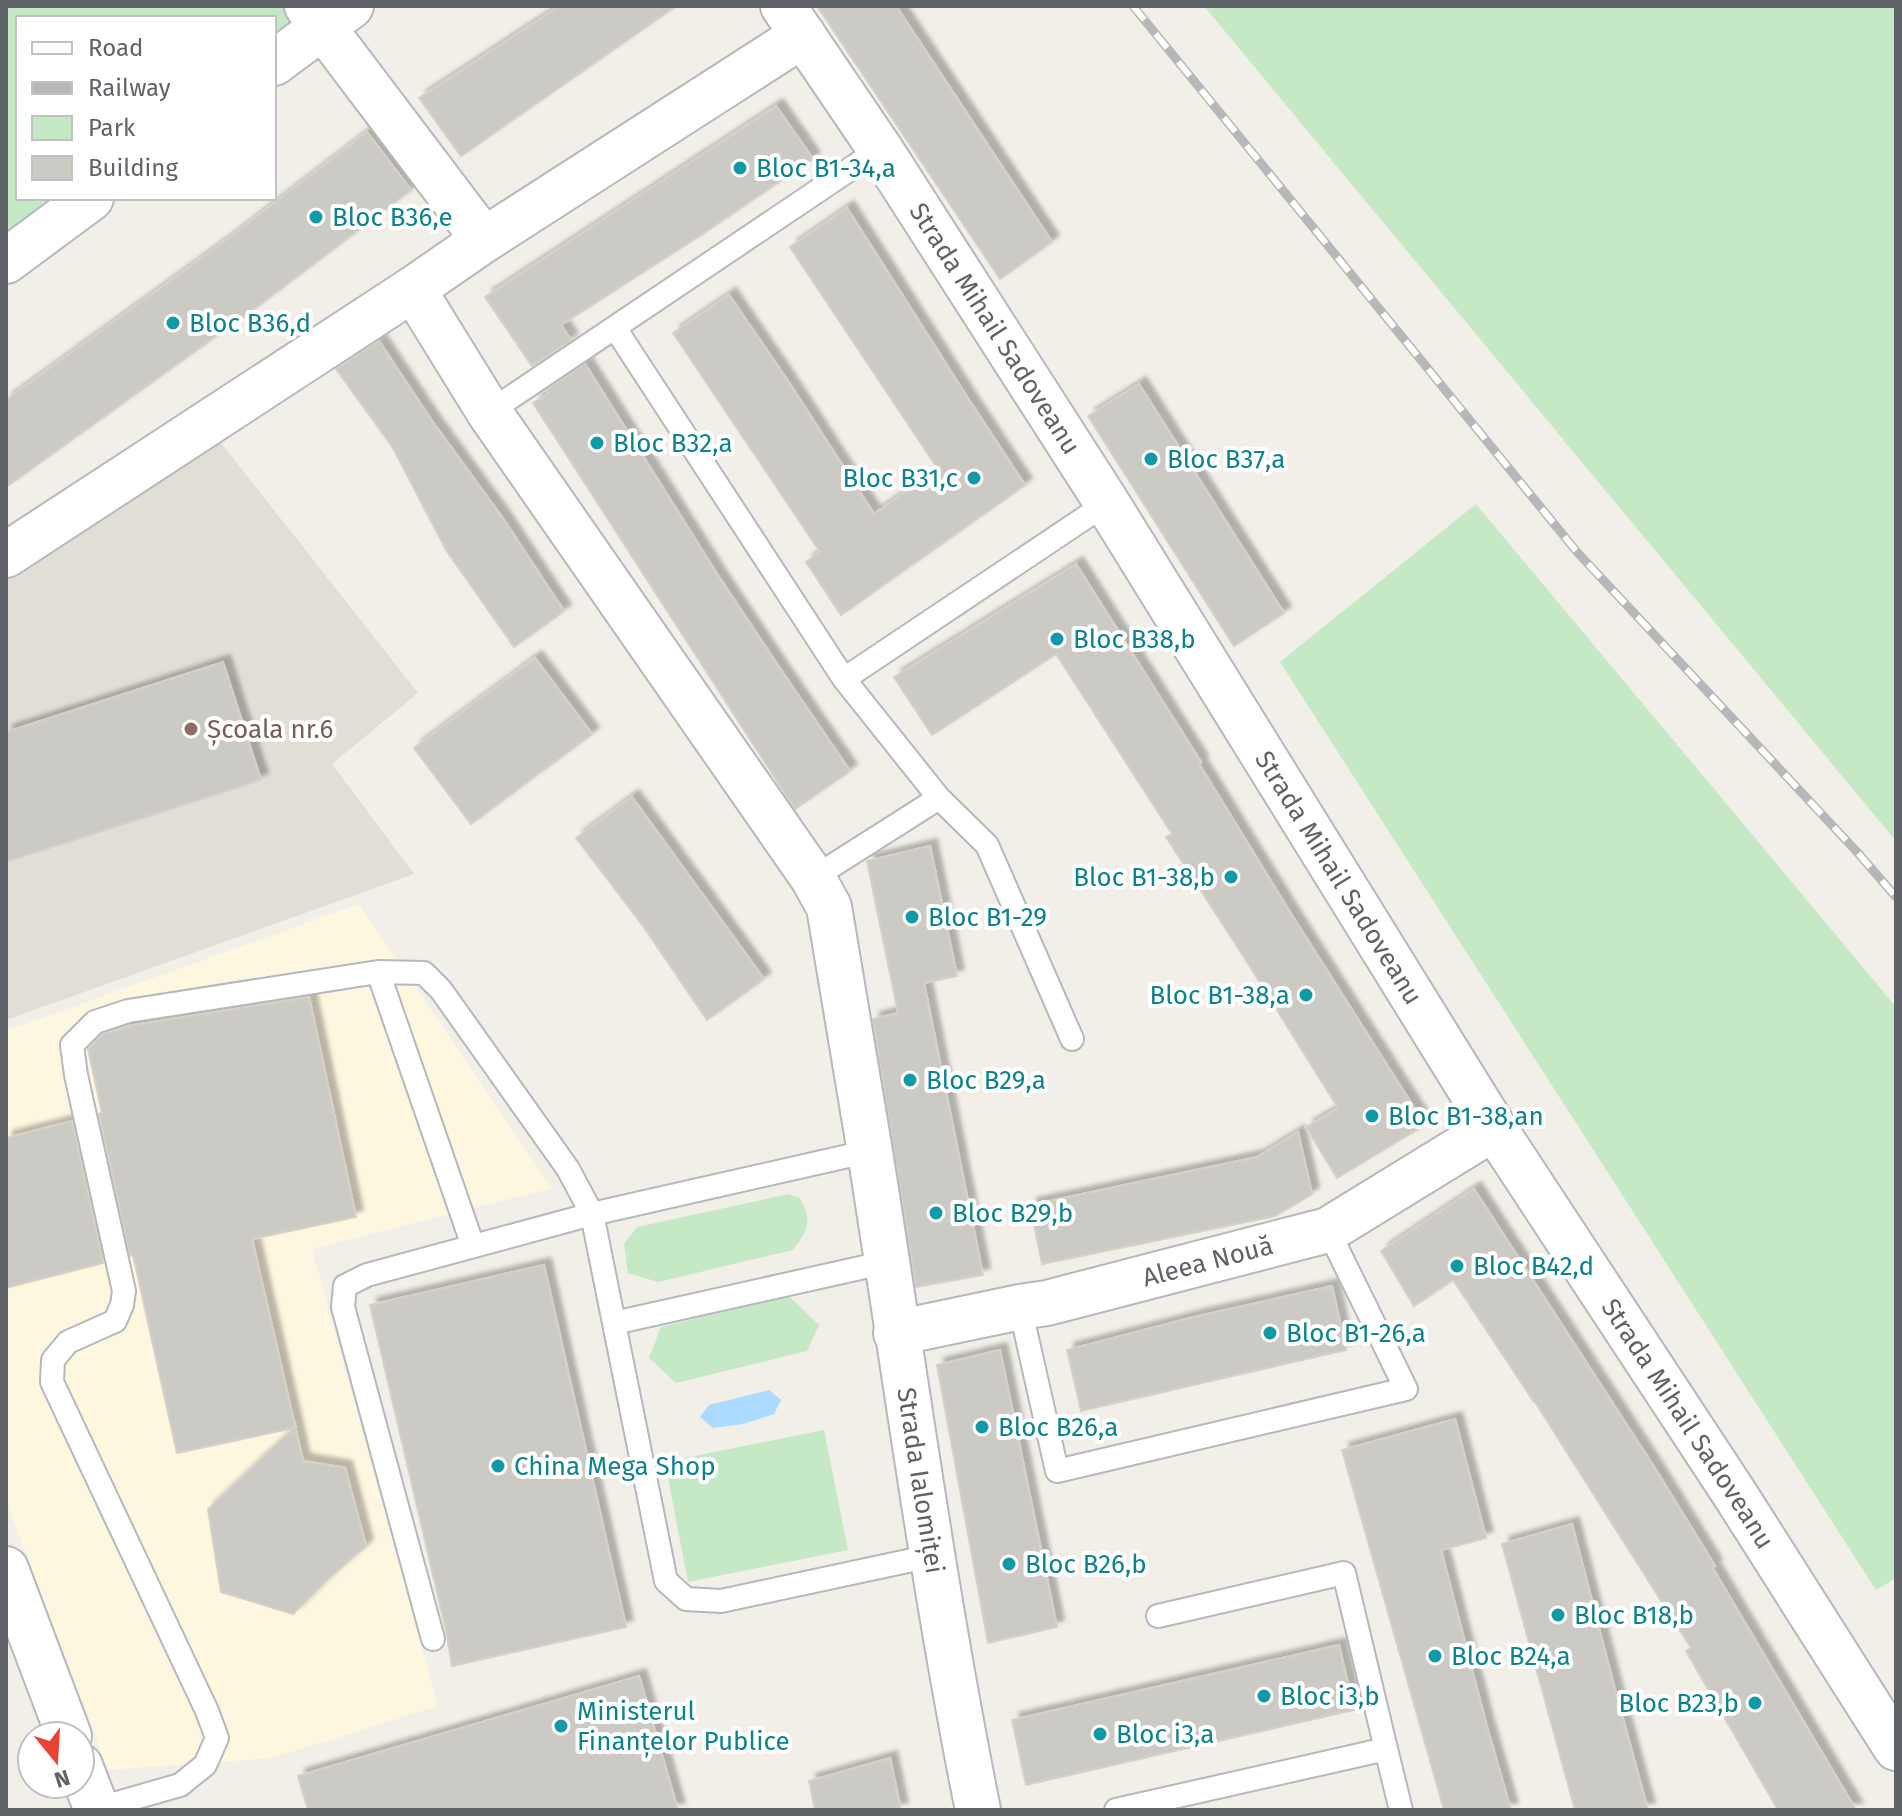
<svg xmlns="http://www.w3.org/2000/svg" width="1902" height="1816" font-family="'Fira Sans',sans-serif">
	<defs>
		<filter id="shadow"><feDropShadow dx="7" dy="-7" stdDeviation="2" flood-color="#0004"/></filter>
	</defs>
	<rect width="100%" height="100%" fill="#f1efe8"/>
	<path fill="#fef7e0" d="M359,904L552,1188L312,1249L438,1706L272,1758L108,1770L6,1501V1031Z"/>
	<path fill="#e1ded6" d="M211,430L418,693L332,764L414,874L6,1020V579Z"/>
	<path fill="#c5e8c5" d="M6,6H331L274,47V18H18V198H65L6,241Z
		M1204,6H1896V841Z
		M1476,504L1896,1007V1578L1876,1590L1280,662Z
		M789,1194L800,1198C813,1222 808,1229 793,1250L658,1282L628,1273L624,1244L637,1227Z
		M789,1296L819,1325L807,1351L676,1383L649,1358L661,1327Z
		M824,1430L848,1550L688,1582L665,1462Z"/>
	<path fill="#aadaff" d="M769,1390L781,1400L774,1414L743,1424L713,1428L700,1417L709,1405Z"/>
	<path fill="#cccac5" stroke="#d6d1c6" stroke-width="2" filter="url(#shadow)" d="M560,6H676L461,156L419,98Z
		M817,6H896L1052,242L1000,279Z
		M776,106L813,159L704,233L561,325L571,340L532,366L485,297Z
		M367,132L411,190L265,301L6,487V400L221,244Z
		M847,208L969,400L1025,485L841,615L806,562L820,552L673,333L729,295L788,381L874,514L938,469L790,247Z
		M379,341L432,421L502,517L564,611L514,647L446,550L393,448L336,369Z
		M585,364L719,577L783,673L850,771L795,809L533,403L549,393L547,390Z
		M1139,384L1284,613L1234,646L1088,416Z
		M1076,564L1201,762L1199,764L1293,917L1425,1125L1337,1178L1306,1127L1338,1108L1242,954L1166,837L1172,834L1056,654L932,735L894,677Z
		M535,658L592,734L471,824L414,748Z
		M223,662L261,780L6,862V732Z
		M632,797L764,979L707,1020L643,926L576,838Z
		M930,846L957,976L924,983L983,1275L916,1287L873,1019L898,1013L867,861Z
		M309,997L356,1217L252,1239L303,1461L345,1468L366,1546L329,1578L293,1614L221,1592L208,1509L294,1428L177,1453L133,1255L130,1256L99,1114L102,1113L88,1049L103,1034L129,1026Z
		M72,1121L103,1263L6,1288V1138Z
		M1298,1132L1312,1194L1275,1216L1042,1264L1030,1205L1257,1157Z
		M1474,1189L1656,1470L1715,1566L1712,1567L1856,1810H1778L1686,1651L1691,1648L1535,1402H1534L1453,1280L1414,1306L1381,1251Z
		M544,1265L626,1627L452,1666L447,1635L370,1305Z
		M1332,1286L1346,1350L1081,1411L1067,1350L1194,1317Z
		M1000,1350L1057,1627L988,1643L937,1365Z
		M1455,1419L1486,1538L1441,1550L1487,1727L1511,1810H1444L1342,1450Z
		M1572,1524L1614,1686L1648,1810H1575L1502,1544Z
		M1339,1645L1354,1710L1026,1785L1012,1720Z
		M639,1676L678,1810H308L298,1776Z
		M890,1758L901,1810H815L809,1781Z"/>
	<g fill="none" stroke-linecap="round" stroke-linejoin="round">
		<defs>
			<path id="lane" d="M615,328L844,679L1107,503
				M489,412L880,149
				M844,679L939,798
				M813,878L939,798L987,845L1072,1039
				M378,972L473,1246
				M1020,1307L1057,1471L1406,1389L1328,1230
				M614,1323L887,1262
				M1158,1616L1344,1573L1386,1749
				M433,1639L343,1307L345,1286L367,1275L592,1214L870,1151
				M96,1809L180,1785L205,1765L217,1738L207,1711L52,1382L53,1360L68,1342L115,1321L122,1305L124,1291L76,1075L72,1045L95,1022L128,1011L378,972L424,973L441,990L568,1169L592,1214L666,1581L686,1599L721,1601L931,1556
				M1116,1810L1386,1749L1401,1810"/>
			<g id="street">
				<path d="M307,6L484,240"/>
				<path id="s1" d="M783,6L880,149L1107,503L1494,1128L1736,1496L1896,1748"/>
				<path d="M274,63L351,6"/>
				<path d="M6,261L91,198"/>
				<path id="s2" d="M413,289L489,412L813,878L829,907C843,989 857,1071 870,1152C905,1372 934,1592 978,1810"/>
				<path d="M6,555L413,289L484,240L803,35"/>
				<path id="s3" d="M896,1333L1020,1307L1047,1303L1328,1230L1494,1128"/>
				<path d="M6,1569L69,1736"/>
				<path d="M80,1766L97,1810"/>
			</g>
		</defs>
		<use href="#lane" stroke="#b5b8bc" stroke-width="26"/>
		<use href="#street" stroke="#b5b8bc" stroke-width="48"/>
		<use href="#lane" stroke="#fff" stroke-width="22"/>
		<use href="#street" stroke="#fff" stroke-width="44"/>
		<defs>
			<path id="rail" d="M1133,6L1577,552L1858,853L1896,897"/>
		</defs>
		<use href="#rail" stroke="#b6b7b8" stroke-width="9"/>
		<use href="#rail" stroke="#fff" stroke-width="6" stroke-dasharray="18" stroke-linecap="butt"/>
	</g>
	<g fill="#0f9aa8" stroke="#fff" stroke-width="3">
		<circle cx="740" cy="168" r="8"/>
		<circle cx="316" cy="217" r="8"/>
		<circle cx="173" cy="323" r="8"/>
		<circle cx="597" cy="443" r="8"/>
		<circle cx="1151" cy="459" r="8"/>
		<circle cx="974" cy="478" r="8"/>
		<circle cx="1057" cy="639" r="8"/>
		<circle cx="1231" cy="877" r="8"/>
		<circle cx="912" cy="917" r="8"/>
		<circle cx="1306" cy="995" r="8"/>
		<circle cx="910" cy="1080" r="8"/>
		<circle cx="1372" cy="1116" r="8"/>
		<circle cx="936" cy="1213" r="8"/>
		<circle cx="1457" cy="1266" r="8"/>
		<circle cx="1270" cy="1333" r="8"/>
		<circle cx="982" cy="1427" r="8"/>
		<circle cx="498" cy="1466" r="8"/>
		<circle cx="1009" cy="1564" r="8"/>
		<circle cx="1558" cy="1615" r="8"/>
		<circle cx="1435" cy="1656" r="8"/>
		<circle cx="1264" cy="1696" r="8"/>
		<circle cx="1755" cy="1703" r="8"/>
		<circle cx="561" cy="1726" r="8"/>
		<circle cx="1100" cy="1734" r="8"/>
	</g>
	<circle fill="#8d6e63" stroke="#fff" stroke-width="3" cx="191" cy="729" r="8"/>
	<g text-anchor="middle" dominant-baseline="central" stroke-width="8" stroke-linejoin="round" paint-order="stroke">
		<g font-size="26" fill="#0d838f" stroke="#fff" text-anchor="start">
			<text x="756" y="168">Bloc B1-34,a</text>
			<text x="332" y="217">Bloc B36,e</text>
			<text x="189" y="323">Bloc B36,d</text>
			<text x="613" y="443">Bloc B32,a</text>
			<text x="1167" y="459">Bloc B37,a</text>
			<text x="958" y="478" text-anchor="end">Bloc B31,c</text>
			<text x="1073" y="639">Bloc B38,b</text>
			<text x="1215" y="877" text-anchor="end">Bloc B1-38,b</text>
			<text x="928" y="917">Bloc B1-29</text>
			<text x="1290" y="995" text-anchor="end">Bloc B1-38,a</text>
			<text x="926" y="1080">Bloc B29,a</text>
			<text x="1388" y="1116">Bloc B1-38,an</text>
			<text x="952" y="1213">Bloc B29,b</text>
			<text x="1473" y="1266">Bloc B42,d</text>
			<text x="1286" y="1333">Bloc B1-26,a</text>
			<text x="998" y="1427">Bloc B26,a</text>
			<text x="514" y="1466">China Mega Shop</text>
			<text x="1025" y="1564">Bloc B26,b</text>
			<text x="1574" y="1615">Bloc B18,b</text>
			<text x="1451" y="1656">Bloc B24,a</text>
			<text x="1280" y="1696">Bloc i3,b</text>
			<text x="1739" y="1703" text-anchor="end">Bloc B23,b</text>
			<text x="577" y="1711">Ministerul<tspan x="577" dy="30">Finanțelor Publice</tspan></text>
			<text x="1116" y="1734">Bloc i3,a</text>
		</g>
		<g font-size="26" fill="#5f6368" stroke="#fff">
			<text stroke="none"><textPath href="#s1" startOffset="386">Strada Mihail Sadoveanu</textPath></text>
			<text stroke="none"><textPath href="#s1" startOffset="1034">Strada Mihail Sadoveanu</textPath></text>
			<text stroke="none"><textPath href="#s3" startOffset="320">Aleea Nouă</textPath></text>
			<text stroke="none"><textPath href="#s1" startOffset="1682">Strada Mihail Sadoveanu</textPath></text>
			<text stroke="none"><textPath href="#s2" startOffset="1326">Strada Ialomiței</textPath></text>
		</g>
		<g font-size="26" fill="#785e54" stroke="#fff" text-anchor="start">
			<text x="207" y="729">Școala nr.6</text>
		</g>
	</g>
	<rect width="1902" height="1816" fill="none" stroke="#5f6368" stroke-width="16"/>
	<rect x="16" y="16" width="260" height="184" fill="#ffffff" stroke="#bfc1c3" stroke-width="2"/>
	<rect x="32" y="42" width="40" height="12" fill="#ffffff" stroke="#bfc1c3" stroke-width="2"/>
	<text x="88" y="56" font-size="24" fill="#5f6368">Road</text>
	<rect x="32" y="82" width="40" height="12" fill="#b6b7b8" stroke="#bfc1c3" stroke-width="2"/>
	<text x="88" y="96" font-size="24" fill="#5f6368">Railway</text>
	<rect x="32" y="116" width="40" height="24" fill="#c5e8c5" stroke="#bfc1c3" stroke-width="2"/>
	<text x="88" y="136" font-size="24" fill="#5f6368">Park</text>
	<rect x="32" y="156" width="40" height="24" fill="#cccac5" stroke="#bfc1c3" stroke-width="2"/>
	<text x="88" y="176" font-size="24" fill="#5f6368">Building</text>
	<g transform="translate(56 1760) rotate(162)"><circle r="38" fill="#ffffff" stroke="#bfc1c3" stroke-width="2"/>
	<path d="M0-6L14 30L0 20L-14 30Z" fill="#ea4335"/>
	<text y="-12" font-size="22" font-weight="bold" text-anchor="middle" fill="#5f6368">N</text>
	</g>
</svg>
